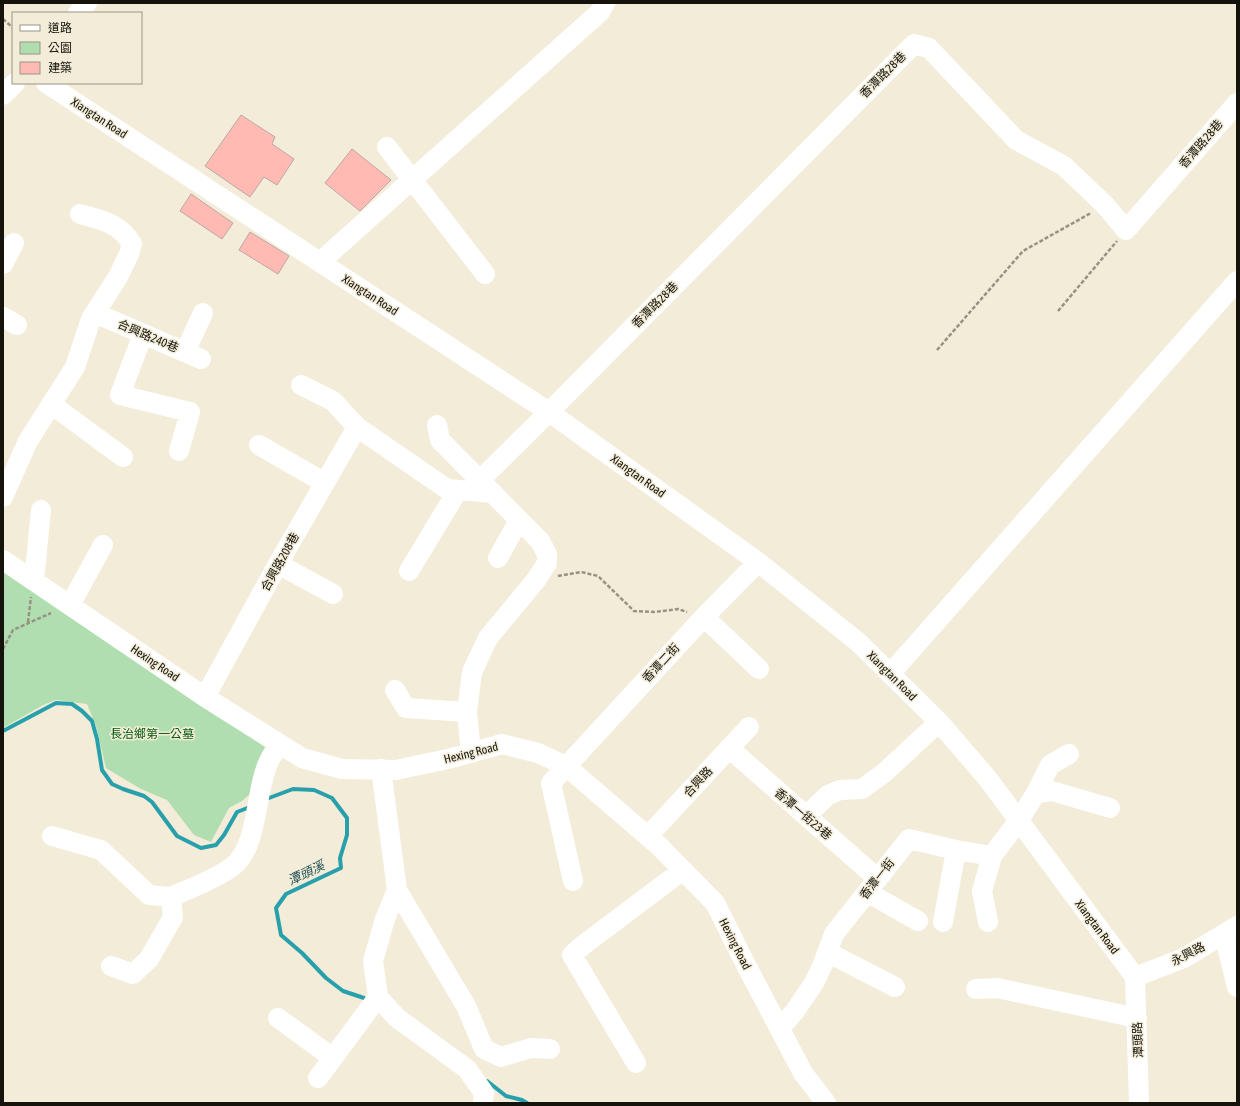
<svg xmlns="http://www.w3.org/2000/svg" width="1240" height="1106" font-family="'Asap Condensed','Noto Sans TC',sans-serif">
	<rect width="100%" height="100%" fill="#f3ecd8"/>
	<path fill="#b1deb0" d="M3,569L265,747L250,794L242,801L229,808L211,842L194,835L167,800L141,789L106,768L96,726L87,704L56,700L43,705L3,728Z"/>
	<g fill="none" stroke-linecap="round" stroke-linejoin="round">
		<path stroke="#28a0ac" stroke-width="4" d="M3,731L56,703L72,704L82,711L92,721L97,739L102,770L112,784L123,789L144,796L152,802L177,836L201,848L216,845L224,835L237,812L250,807
			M269,798L293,789L314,790L332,798L347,818V835L340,858L341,868L286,894L276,908L281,935L302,953L326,978L343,991L364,998
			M487,1081L506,1096L522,1100L527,1103"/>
	</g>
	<path fill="#ffbab3" stroke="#bea6a4" d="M241,115L275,137L272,144L294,159L277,185L264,177L250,197L205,166Z
		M352,149L391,180L360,211L325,183Z
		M191,194L233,223L222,239L180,211Z
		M250,232L289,256L278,274L239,250Z"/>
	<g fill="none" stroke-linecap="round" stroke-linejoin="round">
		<path stroke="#979283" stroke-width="2.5" stroke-dasharray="4 2" stroke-linecap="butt" d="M3,19L13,28
			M1058,311L1117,241
			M937,350L1023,251L1091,213
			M558,576L581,572L598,576L634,611L654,612L678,609L687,612
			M28,622L31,597
			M3,649L13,630L51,613"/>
		<path stroke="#fff" stroke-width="20" d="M78,13L87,3
			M46,83L549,412L758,562L858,642L939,722L988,779L1135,977
			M3,95L15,83
			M387,147L485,274
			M320,262L600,12L605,3
			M3,264L14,243
			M95,313L201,359
			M3,317L17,325
			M143,334L120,395L190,412L179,451
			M185,352L203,313
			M301,385L333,401L357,427
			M51,404L123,457
			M437,425L440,440L540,541L547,554V563L536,580L488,638L472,672L467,712L471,753
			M259,445L325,483
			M480,480L549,412L914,44L929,48L1016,140L1064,166L1105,205L1126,230L1237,103
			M3,497L28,441L75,367L91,319L118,277L129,254L132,244C120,223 101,220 80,214
			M498,558L519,520
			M3,560L205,697L302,758L342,769L396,770L452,758L502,744L538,753L566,766L659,846L715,903L746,965L803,1073L826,1103
			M278,564L333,594
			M409,571L458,490
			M34,581L41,510
			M70,605L103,545
			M704,617L759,669
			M890,674L1237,281
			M395,690L406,708L467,712
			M205,697L278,564L357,427L447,489L493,493
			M729,748L878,879
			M381,769L397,890L385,919L373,961L378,997L397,1018L467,1069L484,1093L483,1103
			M1036,793L1050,765L1069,754
			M806,816L828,795L840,790L862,789L884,773L939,722
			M52,836L101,850L149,895L171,897L173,917L149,959L133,974L111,966
			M648,836L749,727
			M573,881L551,783L704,617L758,562
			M397,890L466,1006L484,1049L501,1057L531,1048L550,1049
			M867,892L918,921
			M171,897C191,888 214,880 232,867C260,846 254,789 270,759C272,754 278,749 281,745
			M943,922L956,850
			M988,922L982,891L992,856
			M1224,934L1237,987
			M827,952L895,987
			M1135,977L1139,1103
			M1135,977L1184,958L1237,926
			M976,989L997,988L1137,1018
			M278,1018L333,1058
			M780,1028L795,1011L814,983L823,964L834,934L909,839L956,850L992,856L1019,820L1036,793L1052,791L1110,808
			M636,1063L572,955L582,946L683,870
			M318,1078L378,997"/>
	</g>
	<g text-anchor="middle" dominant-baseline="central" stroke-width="3" stroke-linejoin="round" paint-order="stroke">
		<g font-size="12" fill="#15130c" stroke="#f3ecd8">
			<text transform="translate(883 75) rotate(-45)">香潭路28巷</text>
			<text transform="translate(99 118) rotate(33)">Xiangtan Road</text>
			<text transform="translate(1201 144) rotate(-49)">香潭路28巷</text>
			<text transform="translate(370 295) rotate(33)">Xiangtan Road</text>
			<text transform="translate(655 305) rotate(-45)">香潭路28巷</text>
			<text transform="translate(148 336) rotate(23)">合興路240巷</text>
			<text transform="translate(638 476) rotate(36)">Xiangtan Road</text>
			<text transform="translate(280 562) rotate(-61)">合興路208巷</text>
			<text transform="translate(155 663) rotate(34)">Hexing Road</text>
			<text transform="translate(661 663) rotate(-47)">香潭二街</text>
			<text transform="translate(892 676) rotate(45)">Xiangtan Road</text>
			<text transform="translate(471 753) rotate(-14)">Hexing Road</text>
			<text transform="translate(698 782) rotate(-47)">合興路</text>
			<text transform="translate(803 814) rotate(41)">香潭一街23巷</text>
			<text transform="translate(877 879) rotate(-52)">香潭一街</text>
			<text transform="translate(1097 927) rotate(53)">Xiangtan Road</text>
			<text transform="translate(735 944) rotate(63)">Hexing Road</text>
			<text transform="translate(1188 954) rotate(-27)">永興路</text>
			<text transform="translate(1138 1040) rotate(-92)">潭頭路</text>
		</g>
		<g font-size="12" fill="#005a0e" stroke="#f3ecd8">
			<text x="152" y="734">長治鄉第一公墓</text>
		</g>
		<g font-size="13" font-style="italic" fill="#245459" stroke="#f3ecd8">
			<text transform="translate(306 873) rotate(-26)">潭頭溪</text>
		</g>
	</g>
	<rect width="1240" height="1106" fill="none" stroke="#15130c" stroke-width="8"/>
	<rect x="12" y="12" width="130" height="72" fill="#f3ecd8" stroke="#9a9586"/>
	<rect x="20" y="25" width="20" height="6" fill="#ffffff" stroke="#9a9586"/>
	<text x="48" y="32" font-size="12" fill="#15130c">道路</text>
	<rect x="20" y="42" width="20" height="12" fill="#b1deb0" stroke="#9a9586"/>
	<text x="48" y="52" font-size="12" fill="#15130c">公園</text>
	<rect x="20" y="62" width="20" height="12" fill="#ffbab3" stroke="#9a9586"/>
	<text x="48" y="72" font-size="12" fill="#15130c">建築</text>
</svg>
